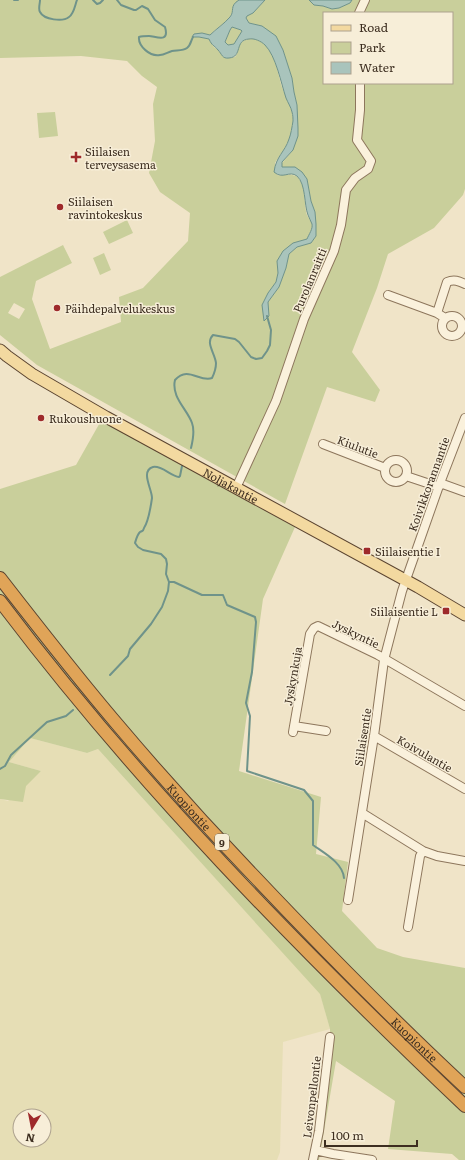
<svg xmlns="http://www.w3.org/2000/svg" width="465" height="1160" font-family="Literata,serif">
	<rect width="100%" height="100%" fill="#f0e4c8"/>
	<path fill="#e6deb5" fill-rule="evenodd" d="M30,738L87,753L98,749L320,993L330,1029L283,1042L280,1152L277,1160H0V799L8,801L41,771L9,762ZM20,1116H44V1140H20Z"/>
	<path fill="#c9cf9b" fill-rule="evenodd" d="M0,0H240C230,6 235,8 231,15C226,23 216,28 210,35L202,33L192,37H199L209,39L214,47L217,49L224,57L228,58L235,57L237,54L239,45C243,40 248,38 255,39C274,44 277,71 282,87C286,98 294,110 293,122C292,127 291,135 289,140C286,148 279,156 275,163L277,175C283,176 289,173 296,176C306,182 304,205 307,215C308,218 311,220 312,223C313,229 309,234 307,239L293,243L277,261L278,273L276,282L268,293L262,305L269,316L268,302L279,287L286,268L289,254L297,247L311,243L316,236L315,212L311,201L307,179L282,167V163L293,150L297,105L294,92L292,78L283,50L262,26L249,23L246,18L247,15L253,13L265,0H309L314,5L323,6L332,9L339,8L350,3L352,0H465V189L463,195L434,228L388,254L377,288L352,352L380,390L375,402L327,387L285,504L37,365L0,335V277L63,245L72,263L36,281L32,299L50,349L121,322L119,297L143,288L188,241L190,213L160,192L149,173L155,141L153,104L157,87L142,76L127,61L81,56L0,58ZM324,13H452V83H324ZM14,303L25,309L19,319L8,313Z
		M232,27L241,30L242,31L234,44L228,45L225,43L230,30Z
		M55,112L58,136L39,138L37,113Z
		M127,220L133,233L109,244L103,232Z
		M104,253L111,270L100,275L93,258Z
		M102,419L295,527L263,599L239,771L321,797L316,854L348,862L342,911L377,948L403,957L465,968V1160H459L452,1154L388,1149L395,1101L336,1061L319,1160H313L330,1037V1029L320,994L98,749L87,753L30,738L9,762L41,771L26,786L23,802L0,799V489L76,465Z"/>
	<path fill="#a9c4bc" stroke="#6f938a" fill-rule="evenodd" d="M239,0H265L253,13L247,16L246,18L249,23L262,26L276,36L283,50L292,78L294,92L297,105L298,128V136L293,150L282,162V167H295L302,172L307,179L311,201L315,212L316,224V236L311,243L297,247L289,254L286,268L279,287L268,302L269,316L264,321L262,305L268,293L276,282L278,273L277,261L283,251L293,243L307,239C309,234 313,229 312,224C311,221 309,218 308,215C304,205 306,184 297,176C289,170 283,180 274,172C276,156 285,152 289,139C291,134 292,127 293,121C293,119 293,115 292,112C291,107 288,103 286,98C281,83 276,56 265,45C261,41 254,38 249,39C234,40 243,57 229,58C222,59 222,54 218,50C214,45 212,46 209,39L199,37H192L194,34L202,33L210,35C216,29 224,24 230,17C235,11 229,6 239,0ZM232,27L241,30L242,31L234,44L228,45L225,42L230,30Z
		M309,0H352L350,3L339,8L332,9L323,6L314,5Z"/>
	<g fill="none" stroke-linecap="round" stroke-linejoin="round">
		<path stroke="#6f938a" stroke-width="2" d="M14,0H18
			M40,0C40,4 38,9 40,12C44,20 63,22 69,17C74,14 75,5 77,0
			M93,0L97,4L100,3L103,0
			M117,0L121,5L134,10H136L142,6L148,9L155,20L165,27C170,44 155,36 149,36C145,36 142,36 139,37C138,46 150,57 160,55C164,55 168,52 172,51C176,50 183,51 187,48C191,45 191,40 193,37
			M191,448C193,440 195,431 192,423C187,409 171,397 175,380C188,365 200,383 212,378C214,374 216,368 216,363C215,353 205,343 213,335L235,339L239,342L251,357L256,359L262,358L267,351L270,345L271,330L267,316
			M169,582H174L202,595H223L227,605L255,617L256,622L252,672L246,703L250,716L247,771L304,790L313,801V845C324,853 343,863 344,878
			M110,675L128,656L130,649L151,624L162,607L168,591L169,582L166,574L167,564L166,559L161,554L143,550L138,547L135,543C136,540 137,535 140,532C143,530 143,532 144,528C148,522 151,505 152,498C152,489 140,471 153,467C161,465 171,476 179,477L180,476L182,466
			M0,769L5,766L11,755L47,722L66,716L73,710"/>
		<defs>
			<path id="minor" d="M359,13L365,0
				M388,295L437,313
				M442 326a10 10 0 1 1 20 0a10 10 0 1 1-20 0Z
				M445,318L437,313L447,282C454,279 459,281 465,284
				M323,444L385,468
				M385 471a11 11 0 1 1 22 0a11 11 0 1 1-22 0Z
				M406,476L439,487
				M440,483L465,492
				M236,488L276,401L304,319L334,251L341,225L346,190L355,178L368,169L371,161L357,140L360,110V83
				M294,726L326,731
				M293,732L310,634L314,628L318,626L378,655L465,706
				M374,736L465,789
				M362,813L423,851L437,856L465,861
				M348,900L374,736L384,660L402,591L440,483L465,418
				M408,927L420,856L423,851
				M315,1150L333,1154L372,1160
				M313,1160L319,1131L330,1037"/>
			<g id="major">
				<path id="s1" d="M0,350L7,356L32,374L106,417L418,587L465,615"/>
			</g>
			<g id="highway">
				<path id="s2" d="M0,578C38,627 76,676 117,724C161,776 207,827 254,876C322,948 392,1019 465,1087"/>
				<path d="M0,601C138,784 299,948 465,1106"/>
			</g>
		</defs>
		<use href="#minor" stroke="#8d765c" stroke-width="10"/>
		<use href="#major" stroke="#5b4430" stroke-width="13"/>
		<use href="#highway" stroke="#5b4430" stroke-width="14"/>
		<use href="#minor" stroke="#faf1dc" stroke-width="8"/>
		<use href="#major" stroke="#f3d9a0" stroke-width="11"/>
		<use href="#highway" stroke="#e0a458" stroke-width="12"/>
	</g>
	<g fill="#9e2a2b" stroke="#f7eed8" stroke-width="1.5">
		<path d="M74 151h4v4h4v4h-4v4h-4v-4h-4v-4h4z"/>
		<circle cx="60" cy="207" r="4"/>
		<circle cx="57" cy="308" r="4"/>
		<circle cx="41" cy="418" r="4"/>
		<rect x="363" y="547" width="8" height="8" rx="2"/>
		<rect x="442" y="607" width="8" height="8" rx="2"/>
	</g>
	<g text-anchor="middle" dominant-baseline="central" stroke-width="3" stroke-linejoin="round" paint-order="stroke">
		<rect fill="#f7eed8" stroke="#756857" stroke-width="1" x="215" y="834" width="14" height="16" rx="3"/>
		<g font-size="10" font-weight="bold" fill="#3d2e20">
			<text x="222" y="842">9</text>
		</g>
		<g font-size="11" fill="#3d2e20" stroke="#f7eed8" text-anchor="start">
			<text x="85" y="151">Siilaisen<tspan x="85" dy="13">terveysasema</tspan></text>
			<text x="68" y="201">Siilaisen<tspan x="68" dy="13">ravintokeskus</tspan></text>
			<text x="65" y="308">Päihdepalvelukeskus</text>
			<text x="49" y="418">Rukoushuone</text>
			<text x="375" y="551">Siilaisentie I</text>
			<text x="438" y="611" text-anchor="end">Siilaisentie L</text>
		</g>
		<g font-size="11" fill="#3d2e20" stroke="#f7eed8">
			<text transform="translate(309 280) rotate(-67)">Purolanraitti</text>
			<text transform="translate(358 446) rotate(21)">Kiulutie</text>
			<text transform="translate(428 484) rotate(-70)">Koivikkorannantie</text>
			<text stroke="none"><textPath href="#s1" startOffset="268">Noljakantie</textPath></text>
			<text transform="translate(356 633) rotate(26)">Jyskyntie</text>
			<text transform="translate(292 676) rotate(-80)">Jyskynkuja</text>
			<text transform="translate(362 737) rotate(-81)">Siilaisentie</text>
			<text transform="translate(425 753) rotate(30)">Koivulantie</text>
			<text stroke="none"><textPath href="#s2" startOffset="297">Kuopiontie</textPath></text>
			<text stroke="none"><textPath href="#s2" startOffset="621">Kuopiontie</textPath></text>
			<text transform="translate(311 1097) rotate(-83)">Leivonpellontie</text>
		</g>
	</g>
	<rect x="323" y="12" width="130" height="72" fill="#f7eed8" stroke="#ada18e"/>
	<rect x="331" y="25" width="20" height="6" fill="#f3d9a0" stroke="#ada18e"/>
	<text x="359" y="32" font-size="12" fill="#3d2e20">Road</text>
	<rect x="331" y="42" width="20" height="12" fill="#c9cf9b" stroke="#ada18e"/>
	<text x="359" y="52" font-size="12" fill="#3d2e20">Park</text>
	<rect x="331" y="62" width="20" height="12" fill="#a9c4bc" stroke="#ada18e"/>
	<text x="359" y="72" font-size="12" fill="#3d2e20">Water</text>
	<g transform="translate(32 1128) rotate(190)"><circle r="19" fill="#f7eed8" stroke="#ada18e"/>
	<path d="M0-3L7 15L0 10L-7 15Z" fill="#9e2a2b"/>
	<text y="-6" font-size="11" font-weight="bold" text-anchor="middle" fill="#3d2e20">N</text>
	</g>
	<path d="M325 1140v6h92v-6" fill="none" stroke="#3d2e20" stroke-width="2"/>
	<text x="331" y="1140" font-size="12" fill="#3d2e20" stroke="#f7eed8" stroke-width="3" paint-order="stroke">100 m</text>
</svg>
